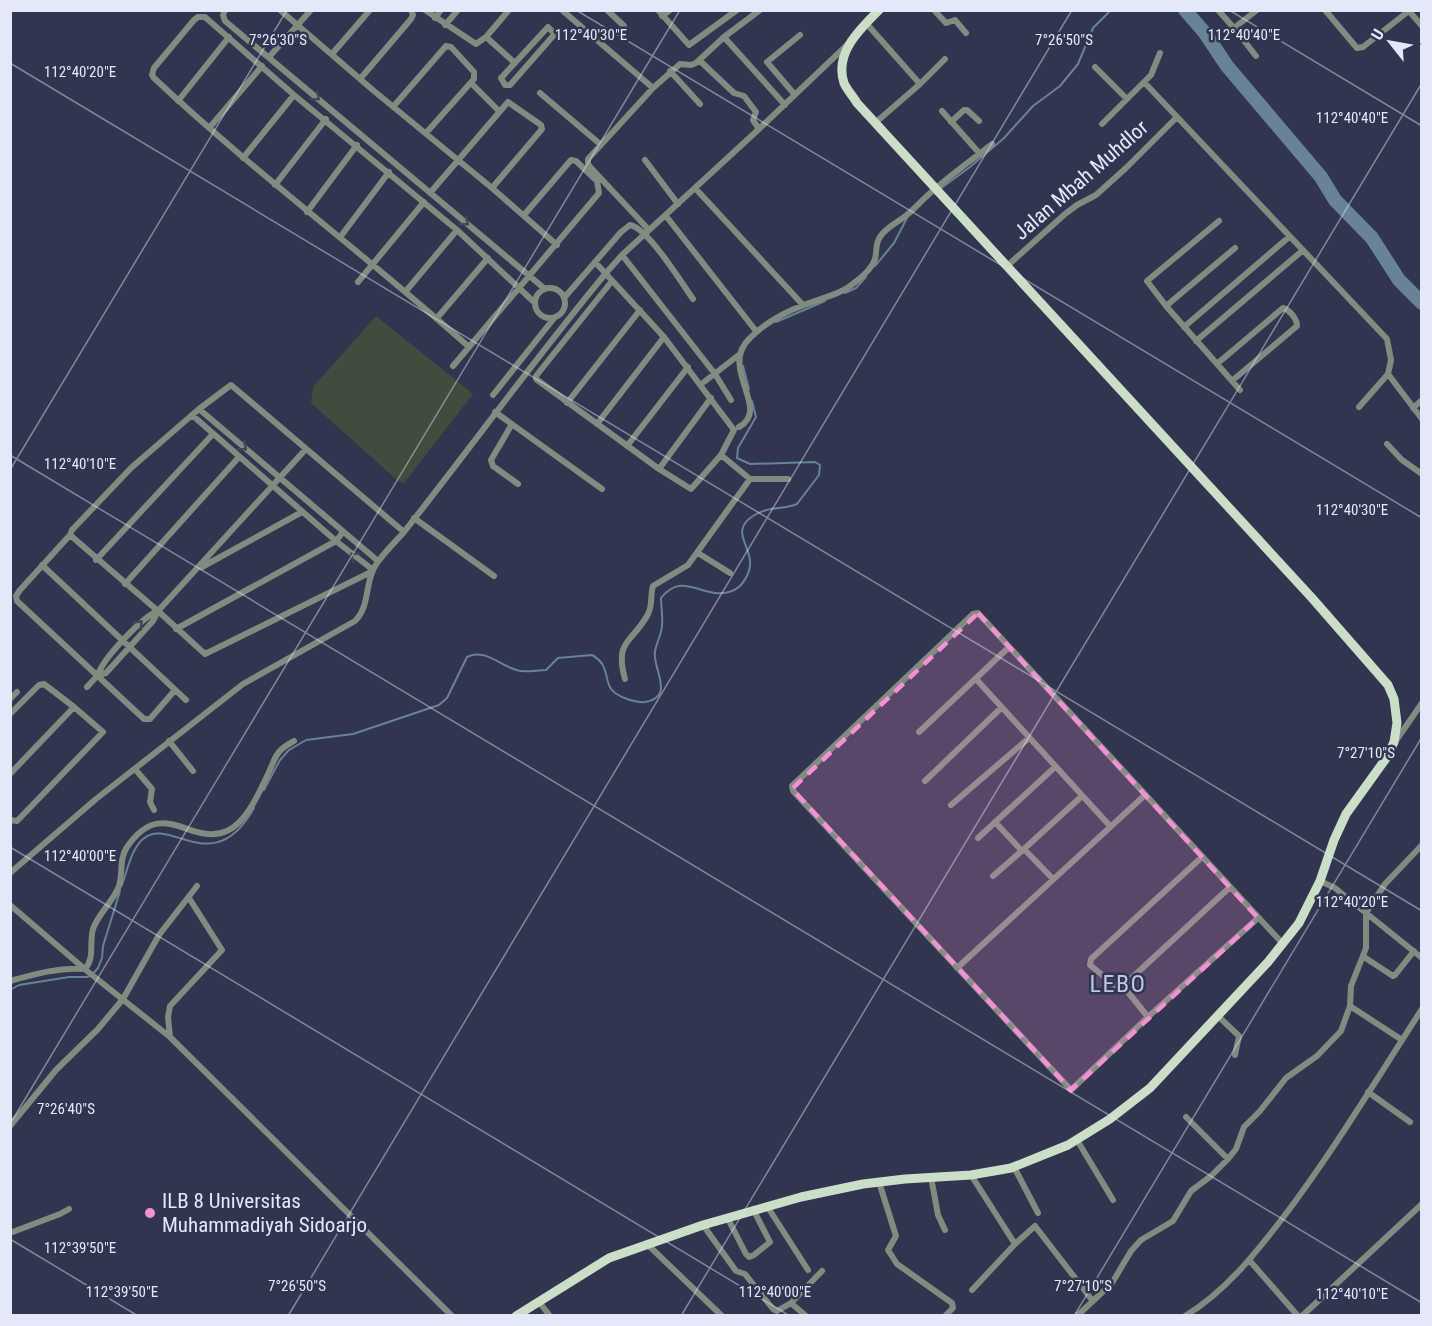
<svg xmlns="http://www.w3.org/2000/svg" width="1432" height="1326" font-family="'Roboto Condensed',sans-serif">
	<rect width="100%" height="100%" fill="#32354f"/>
	<path fill="#3f4c3e" d="M376,316L473,394L404,483L398,481L311,403L313,387Z"/>
	<g fill="none" stroke-linecap="round" stroke-linejoin="round">
		<path stroke="#688296" stroke-width="2" d="M940,189L970,167L1003,139L1033,106L1060,86L1078,64L1093,28L1111,10
			M875,266L894,243L907,218
			M845,293L856,288L866,277
			M776,322L825,301
			M743,366L749,389
			M264,790L280,760L289,750L306,740L353,734L439,705L447,698L467,657C486,647 503,669 521,671C529,672 538,670 546,670L558,658L592,655C612,666 602,683 615,693C622,698 636,703 645,702C676,697 652,668 655,652C656,643 662,634 662,625C663,616 661,607 661,598C684,569 704,602 732,591C743,587 751,572 750,561C749,544 731,530 753,516C767,506 783,510 797,504L819,475L820,465L815,462L750,464L737,458L738,448L756,417L752,401
			M122,885C127,872 131,849 143,839C170,815 213,881 254,808
			M10,990L19,985L69,977H87L92,975L98,968L102,958L103,946L120,891"/>
		<path stroke="#688296" stroke-width="14" d="M1185,10L1205,33L1227,66L1321,177L1335,200L1372,238L1399,280L1422,303"/>
		<path stroke="#818b80" stroke-width="6" d="M225,10L223,15L225,21L545,289
			M280,10L374,91L492,188L557,245
			M425,10L476,44L486,37L509,10
			M607,10L624,26
			M658,10L689,45L737,10
			M934,10L946,23L955,20L966,33
			M1218,10L1234,28L1257,10
			M1325,10L1357,48L1363,47L1410,10
			M563,11L653,88L588,159V164L592,169L649,230
			M1409,11L1422,26
			M662,16L670,10
			M435,18L441,10
			M866,23L920,84
			M445,25L458,10
			M548,27L554,33L553,36L510,85H505L501,78Z
			M1234,28L1256,56
			M486,37L515,63
			M724,37L785,105
			M1160,53L1151,75L1144,82L1387,339L1391,360L1388,374L1422,419
			M332,54L370,10
			M269,57L311,10
			M699,60L734,93L744,96L756,112L753,120L759,129
			M1095,67L1126,98
			M670,71L700,104
			M360,79L411,19L413,15L411,10
			M471,83L499,111
			M653,88L680,64L691,65L696,63L724,37L760,10
			M540,93L600,144
			M795,95L767,62L800,35
			M178,101L229,37
			M393,107L446,46L451,47L474,72V79L426,133
			M942,111L980,154
			M951,122L964,110H967L979,121
			M875,123L920,84L945,59
			M1102,124L1144,82
			M210,127L262,66
			M243,158L294,95
			M645,160L678,204
			M275,185L326,119
			M695,188L803,305
			M430,193L508,102L541,125L542,129L492,188
			M307,212L357,145
			M666,216L756,331
			M1219,221L1147,281L1166,306L1240,390
			M341,236L389,172
			M622,255L715,374L731,400
			M595,262L664,337L734,430L721,455L691,489L659,469L536,379V376L612,281
			M1007,266L1065,214L1077,205L1096,195L1126,168L1177,117
			M358,282L424,202
			M535 303a15 15 0 1 1 30 0a15 15 0 1 1-30 0Z
			M406,291L457,230
			M564,298L621,232L630,225C648,228 681,282 693,299
			M1166,306L1235,248
			M437,318L488,258
			M1184,327L1289,237
			M1196,341L1302,251
			M469,347C366,255 255,173 154,78L152,75L154,68L194,20L198,17H205L294,95L457,230L535,303
			M1218,363L1283,308C1290,310 1297,319 1297,326L1233,380
			M453,366L599,193L597,181L576,161L571,160L524,215
			M704,382L740,354
			M493,395L555,317
			M567,403L640,310
			M1359,407L1388,374
			M1413,408L1422,400
			M199,409L378,561
			M495,412L602,489
			M192,415L336,541L373,570
			M512,424L491,460L493,466L518,484
			M597,424L664,337
			M739,427C772,409 718,368 750,338C765,323 785,312 804,305C821,298 840,295 854,283C862,277 872,269 875,259C877,252 875,244 880,237C886,227 899,222 908,214C917,206 925,197 935,189C953,173 973,159 992,144
			M1387,444L1402,460L1422,474
			M627,446L688,367
			M659,469L711,398
			M750,479H788
			M414,518L494,576
			M70,535L20,590L16,596L17,601L144,719H150L175,690
			M698,553L730,573
			M96,560L213,434
			M42,565L186,700
			M202,567L302,512
			M371,572L205,654L158,611L70,535L72,530L131,468L199,409L231,385L404,532
			M125,584L239,457
			M176,629L336,541L343,532
			M98,675C103,658 141,619 157,611
			M625,679C614,639 633,643 648,614C653,605 650,595 653,586L688,565L750,479L721,455
			M976,679L1110,826
			M87,687L98,675L106,673L153,621L158,611L305,450
			M10,699L17,692
			M10,714L39,685L44,684L74,707L103,732L17,821L10,820
			M919,732L1008,648
			M169,741L193,771
			M1395,742L1422,703
			M135,769L152,789L150,802L154,810
			M10,774L74,707
			M925,781L1001,708
			M951,805L1029,738
			M995,822L1022,851
			M978,838L1055,767
			M10,873L96,799L243,684L355,621C371,605 364,581 377,563C385,552 395,542 404,532C472,446 536,357 606,273L622,255L759,129L847,45
			M993,876L1024,849
			M1053,879L1024,849L1082,796
			M1320,881L1335,888L1422,958
			M10,905L87,971L170,1037L452,1316
			M1258,918L1148,1017L1071,1090L793,791L792,786L973,614L978,613L1283,944
			M1364,957L1393,976L1395,975L1414,951
			M957,968L1145,795
			M10,981C35,974 60,967 85,969C95,958 89,943 93,929C98,914 113,902 119,886C123,873 119,859 127,847C163,795 190,847 227,831C247,822 260,791 269,772C272,766 274,758 279,752C283,747 289,744 294,741
			M1123,986L1118,988L1090,965L1091,959L1202,857
			M1123,986L1229,888
			M1123,986L1148,1017
			M1350,1006L1402,1040
			M1218,1016L1239,1036L1235,1055
			M170,1037L168,1017L170,1006L222,950L189,898
			M1368,1092L1410,1122
			M1186,1117L1228,1159
			M10,1126L56,1070L98,1029L123,999L159,935L197,886
			M1077,1140L1113,1200
			M1014,1167L1038,1213
			M971,1175L1015,1244
			M931,1177L938,1215L945,1230
			M879,1182L896,1236L888,1250L897,1264L952,1303L953,1308L945,1316
			M767,1206L808,1270
			M727,1217L746,1254L749,1257L754,1255L770,1242L753,1209
			M703,1225L736,1271L745,1274L773,1309L777,1311L791,1303L806,1316
			M10,1233L60,1214L69,1209
			M647,1244L722,1316
			M1250,1261L1298,1316
			M972,1290L1015,1244L1035,1226L1092,1300
			M539,1302L550,1316
			M791,1303L822,1271
			M1077,1316L1112,1283L1131,1251L1141,1240L1173,1221L1191,1191L1211,1176L1228,1159L1236,1149L1244,1127L1260,1111L1286,1078L1317,1056L1341,1031L1350,1006L1351,986L1366,948V913L1385,884L1422,845
			M1185,1316C1225,1292 1254,1255 1282,1219C1333,1152 1376,1080 1422,1009
			M1302,1316L1422,1204"/>
		<path stroke="#cadec8" stroke-width="9" d="M516,1316L609,1258L703,1225L801,1197L863,1184L905,1179L971,1175L1011,1168L1068,1145L1110,1119L1150,1088L1268,962L1299,923L1320,881L1334,840L1346,814L1387,757L1394,742L1397,723L1394,699L1388,685L1312,598L857,103C853,96 847,90 844,83C834,53 860,29 879,10"/>
	</g>
	<defs><path id="oneway-chevron" d="M-2-3.5L2.5 0L-2 3.5" fill="none" stroke-width="1.6" stroke-linecap="round" stroke-linejoin="round" transform="scale(1.5)"/></defs>
	<g stroke="#424659">
		<use href="#oneway-chevron" transform="translate(316 97) rotate(40)"/>
		<use href="#oneway-chevron" transform="translate(465 222) rotate(40)"/>
		<use href="#oneway-chevron" transform="translate(243 447) rotate(41)"/>
		<use href="#oneway-chevron" transform="translate(354 556) rotate(-143)"/>
		<use href="#oneway-chevron" transform="translate(139 624) rotate(-47)"/>
	</g>
	<path fill="#f491d3" fill-opacity="0.2" stroke="#f491d3" stroke-width="4.5" stroke-dasharray="12 8" stroke-linejoin="round" d="M978,613L1258,918L1071,1090L792,789Z"/>
	<path fill="none" stroke="#e5e8f9" stroke-width="1.5" stroke-opacity="0.45" d="M576,10L1422,518M1229,10L1422,126M10,63L1422,911M10,455L1422,1303M10,470L287,10M10,847L790,1316M10,1124L680,10M10,1239L138,1316M288,1316L1072,10M681,1316L1422,83M1074,1316L1422,737"/>
	<circle fill="#f491d3" stroke="#32354f" stroke-width="2" cx="150" cy="1213" r="6"/>
	<g text-anchor="middle" dominant-baseline="central" stroke-width="5" stroke-linejoin="round" paint-order="stroke">
		<g font-size="21" fill="#e5e8f9" stroke="#32354f">
			<text transform="translate(1081 180) rotate(-41)">Jalan Mbah Muhdlor</text>
		</g>
		<g font-size="21" fill="#e5e8f9" stroke="#32354f" text-anchor="start">
			<text x="162" y="1201">ILB 8 Universitas<tspan x="162" dy="24">Muhammadiyah Sidoarjo</tspan></text>
		</g>
		<g font-size="24" letter-spacing="1.5" fill="#bfc5e5" stroke="#32354f">
			<text x="1118" y="984">LEBO</text>
		</g>
	</g>
	<g font-size="15" text-anchor="middle" fill="#e5e8f9" stroke="#32354f" stroke-width="5" stroke-linejoin="round" paint-order="stroke">
		<text x="591" y="40">112°40'30"E</text>
		<text x="1244" y="40">112°40'40"E</text>
		<text x="278" y="45">7°26'30"S</text>
		<text x="1064" y="45">7°26'50"S</text>
		<text x="80" y="77">112°40'20"E</text>
		<text x="1352" y="123">112°40'40"E</text>
		<text x="80" y="469">112°40'10"E</text>
		<text x="1352" y="515">112°40'30"E</text>
		<text x="1366" y="758">7°27'10"S</text>
		<text x="80" y="861">112°40'00"E</text>
		<text x="1352" y="907">112°40'20"E</text>
		<text x="66" y="1114">7°26'40"S</text>
		<text x="80" y="1253">112°39'50"E</text>
		<text x="297" y="1291">7°26'50"S</text>
		<text x="1083" y="1291">7°27'10"S</text>
		<text x="122" y="1297">112°39'50"E</text>
		<text x="775" y="1297">112°40'00"E</text>
		<text x="1352" y="1299">112°40'10"E</text>
	</g>
	<rect width="1432" height="1326" fill="none" stroke="#e5e8f9" stroke-width="24"/>
	<g transform="translate(1390 42) rotate(301)" stroke="#32354f" stroke-width="4.5" paint-order="stroke">
	<path d="M0-4.5L10 22L0 15L-10 22Z" fill="#e5e8f9"/>
	<text y="-9" font-size="16" font-weight="bold" text-anchor="middle" fill="#e5e8f9">U</text>
	</g>
</svg>
